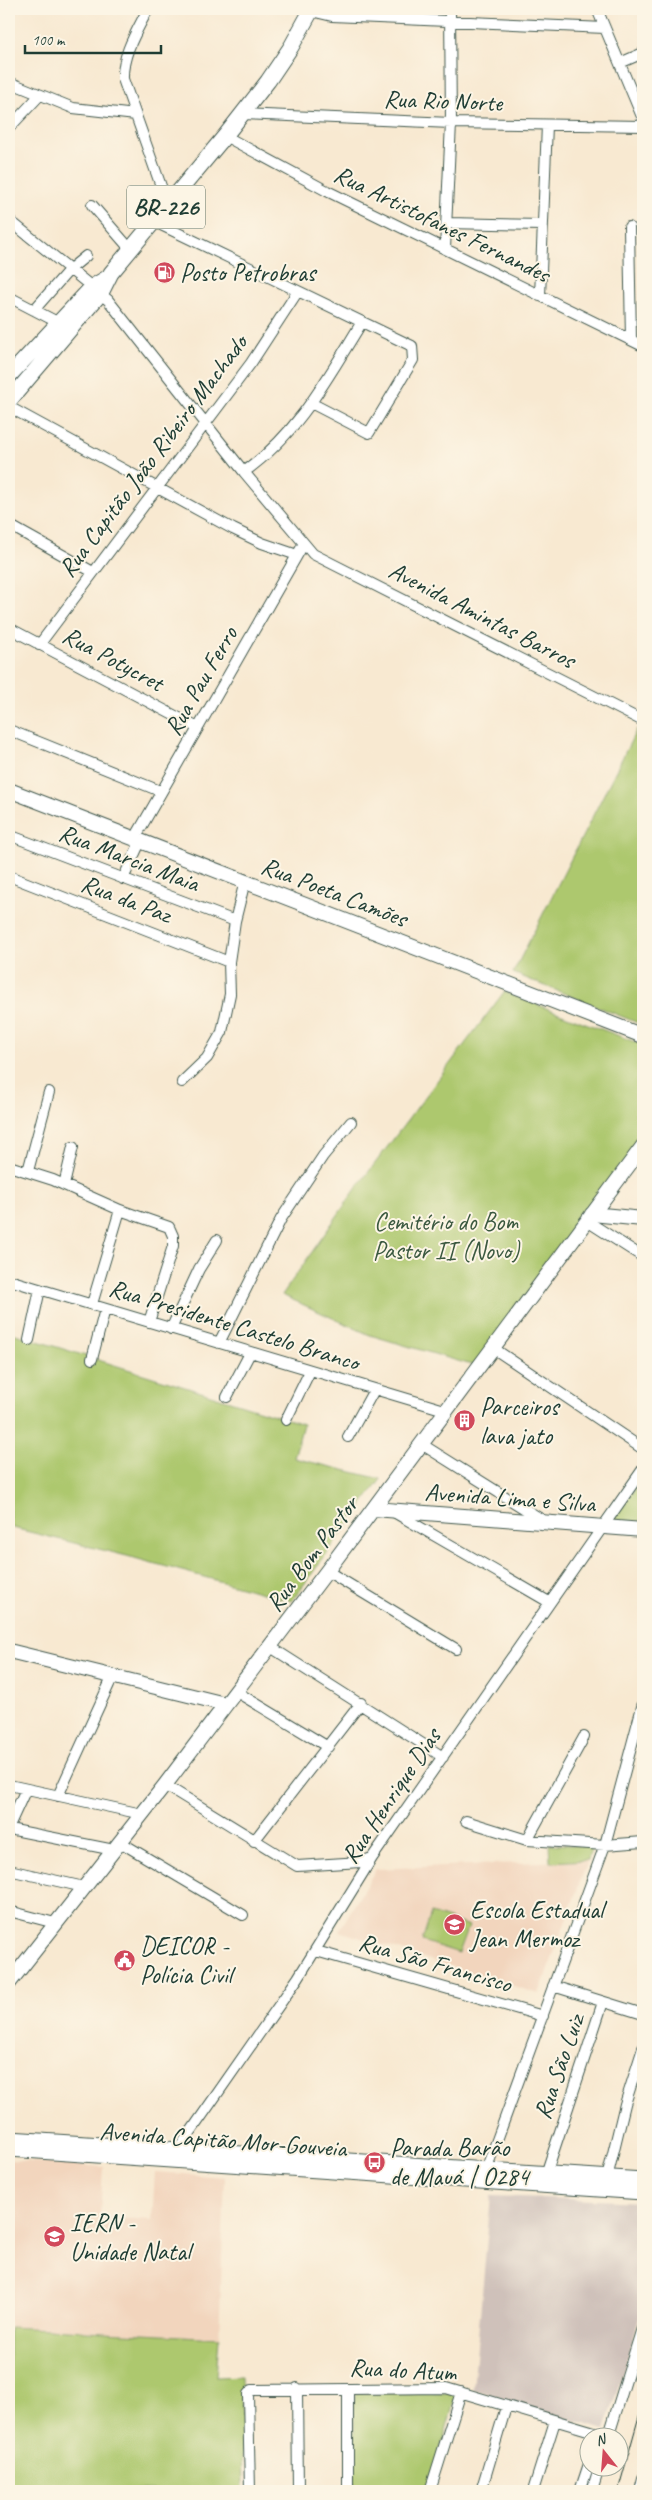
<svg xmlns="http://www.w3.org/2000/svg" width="652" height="2500" font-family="Caveat,sans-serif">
	<rect width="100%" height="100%" fill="#fcf5e5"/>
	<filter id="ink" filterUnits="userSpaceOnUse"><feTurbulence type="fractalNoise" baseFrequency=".02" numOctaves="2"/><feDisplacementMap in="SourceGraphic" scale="10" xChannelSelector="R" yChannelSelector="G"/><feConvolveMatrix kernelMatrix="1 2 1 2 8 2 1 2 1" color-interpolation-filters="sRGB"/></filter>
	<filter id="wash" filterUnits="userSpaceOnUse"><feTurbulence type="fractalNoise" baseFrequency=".0096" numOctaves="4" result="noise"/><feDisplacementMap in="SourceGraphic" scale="20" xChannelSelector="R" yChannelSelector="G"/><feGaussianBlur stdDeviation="1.12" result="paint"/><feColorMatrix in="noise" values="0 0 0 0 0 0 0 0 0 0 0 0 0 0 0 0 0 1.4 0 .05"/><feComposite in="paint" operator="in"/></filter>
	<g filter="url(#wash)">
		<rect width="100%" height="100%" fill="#f8e9d1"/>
		<path fill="#f2d5bd" d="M588,1860L539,1994L339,1931L376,1869Z
			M9,2160L103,2167L100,2217L152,2220L155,2172L225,2177L219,2338L9,2327Z"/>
		<path fill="#cfc1ba" d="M491,2196L643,2202V2306L605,2430L473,2390Z"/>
		<path fill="#adc86e" stroke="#668251" d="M637,729L643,732V1025L513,973Z
			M504,992L643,1045V1141L475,1366L370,1335L282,1295L358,1186Z
			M9,1332L303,1424L294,1458L381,1479L292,1601L127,1556L9,1527Z
			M643,1479V1524L610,1522Z
			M549,1844L592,1846L588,1860L550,1862Z
			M431,1913L469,1926L459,1953L422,1941Z
			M9,2327L219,2338L216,2377L241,2376L243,2491H9Z
			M356,2393H449L456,2396L428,2491H354V2402Z"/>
	</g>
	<g filter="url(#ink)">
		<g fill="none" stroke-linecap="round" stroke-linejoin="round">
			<defs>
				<path id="street" d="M148,9C137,31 122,54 123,79L168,206
					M597,9L643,119
					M311,11L332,16L605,28
					M620,63L643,53
					M9,82L73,108L136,115
					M242,114L451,123L643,126
					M9,128L40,95
					M225,136L327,191L643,346
					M92,205L131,250
					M9,220L108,300L244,472L313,554L643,721
					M155,222L412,346L413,360L369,433L311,403
					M448,223L542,225
					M629,227L631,340
					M445,249L451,123L450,9
					M540,296L547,125
					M9,297L63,325
					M34,310L69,270L86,256
					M9,407L233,529L262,543L297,555
					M244,472C298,434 328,377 362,322
					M9,525L93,572
					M9,628L198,728
					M39,645L251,363L298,291
					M9,730L160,791
					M9,835L235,921
					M135,838L303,545
					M9,876L229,962
					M123,879L141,840
					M182,1082L207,1058L222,1032L230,994L229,962L235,921L245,881
					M9,1166L53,1180L120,1210L169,1227L173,1236V1246L149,1322
					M28,1171L49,1092
					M64,1185L73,1147
					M587,1221L643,1257
					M9,1280L448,1411
					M92,1304L120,1210
					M171,1329L199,1269L217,1240
					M29,1340L40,1289
					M219,1343L281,1219L323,1156L351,1122
					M493,1348L643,1449
					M92,1359L105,1309
					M227,1397L250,1353
					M286,1420L310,1371
					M348,1437L374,1390
					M423,1445L544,1521
					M392,1511L549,1602
					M327,1571L456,1649
					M269,1646L443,1757
					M235,1691L328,1747
					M9,1785L142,1814
					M165,1785L297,1866L361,1862L372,1858
					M58,1796L112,1678
					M466,1821L527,1840L605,1845L643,1842
					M9,1826L26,1789
					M9,1829L114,1850
					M527,1840L584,1737
					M254,1841L361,1703
					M120,1842L243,1915
					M9,1870L84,1887
					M9,1911L55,1923
					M316,1951L543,2016
					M553,1986L643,2014
					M178,2150L298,1978L372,1858L643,1469
					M486,2170L605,1845L643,1703
					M546,2174L603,2002
					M607,2178L625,2104L643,2048
					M297,2388L298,2491
					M348,2389V2491
					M608,2438L643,2325
					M250,2491L248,2394L252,2390L446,2388L608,2436
					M430,2491L461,2392
					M481,2491L506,2407
					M533,2491L555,2421
					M580,2491L590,2461
					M592,2491L599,2468
					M640,2491L643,2479"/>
				<path id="secondary" d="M9,790L643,1036
					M592,1214L643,1219
					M374,1509L643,1530
					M9,1651L225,1704
					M9,1983L165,1785L327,1571L643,1146"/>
				<path id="primary" d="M9,376L92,287L107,278
					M9,401L101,293L111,273L225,136L268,81L291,47L312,9
					M9,2139L643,2180
					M9,2149L643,2192"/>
			</defs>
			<use href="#street" stroke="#40574c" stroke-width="12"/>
			<use href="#secondary" stroke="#40574c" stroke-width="16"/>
			<use href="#primary" stroke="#40574c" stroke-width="17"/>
			<use href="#street" stroke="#fff" stroke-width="10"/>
			<use href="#secondary" stroke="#fff" stroke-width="14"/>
			<use href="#primary" stroke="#fff" stroke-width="15"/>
			<path stroke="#1f3d34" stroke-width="1" d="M618,2491L643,2402"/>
		</g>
	</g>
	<defs>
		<symbol id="fuel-disc" viewBox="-11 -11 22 22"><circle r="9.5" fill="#d1495b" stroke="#fcf5e5"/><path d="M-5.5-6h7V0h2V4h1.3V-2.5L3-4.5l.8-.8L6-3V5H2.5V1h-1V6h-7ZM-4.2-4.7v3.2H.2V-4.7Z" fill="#fff"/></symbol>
		<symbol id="building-disc" viewBox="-11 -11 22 22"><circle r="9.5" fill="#d1495b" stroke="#fcf5e5"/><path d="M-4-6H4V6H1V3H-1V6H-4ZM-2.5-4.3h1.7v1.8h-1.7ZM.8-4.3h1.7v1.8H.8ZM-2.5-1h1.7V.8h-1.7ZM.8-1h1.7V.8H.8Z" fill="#fff"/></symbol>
		<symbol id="school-disc" viewBox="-11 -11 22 22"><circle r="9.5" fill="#d1495b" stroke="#fcf5e5"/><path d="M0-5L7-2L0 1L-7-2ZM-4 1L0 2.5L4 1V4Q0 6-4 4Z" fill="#fff"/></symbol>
		<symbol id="civic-disc" viewBox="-11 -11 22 22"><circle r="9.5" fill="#d1495b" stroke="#fcf5e5"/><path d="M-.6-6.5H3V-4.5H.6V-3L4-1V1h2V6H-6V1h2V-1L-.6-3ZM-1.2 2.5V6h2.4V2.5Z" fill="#fff"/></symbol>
		<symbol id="bus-disc" viewBox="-11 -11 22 22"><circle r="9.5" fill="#d1495b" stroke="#fcf5e5"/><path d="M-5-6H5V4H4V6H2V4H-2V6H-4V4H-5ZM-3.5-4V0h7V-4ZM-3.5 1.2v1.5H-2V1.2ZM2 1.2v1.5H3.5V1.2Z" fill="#fff"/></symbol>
		<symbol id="university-disc" viewBox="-11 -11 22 22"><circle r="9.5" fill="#d1495b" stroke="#fcf5e5"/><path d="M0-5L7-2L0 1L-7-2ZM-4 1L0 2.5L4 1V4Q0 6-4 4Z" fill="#fff"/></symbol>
	</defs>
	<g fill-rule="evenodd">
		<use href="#fuel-disc" x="152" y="260" width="25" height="25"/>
		<use href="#building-disc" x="452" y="1408" width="25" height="25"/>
		<use href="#school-disc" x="442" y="1912" width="25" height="25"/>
		<use href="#civic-disc" x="112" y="1948" width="25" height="25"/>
		<use href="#bus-disc" x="362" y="2150" width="25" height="25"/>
		<use href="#university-disc" x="42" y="2224" width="25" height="25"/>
	</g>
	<g text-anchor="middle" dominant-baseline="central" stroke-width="4" stroke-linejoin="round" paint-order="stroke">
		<rect fill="#fcf5e5" stroke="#617469" stroke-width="1" x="127" y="185.5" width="78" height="43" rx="4"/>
		<g font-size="24" font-weight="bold" fill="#1f3d34">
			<text x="166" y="207">BR-226</text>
		</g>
		<g font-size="25" fill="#1f3d34" stroke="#fcf5e5">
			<text transform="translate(443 101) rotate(2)">Rua Rio Norte</text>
			<text transform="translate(442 224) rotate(26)">Rua Artistofanes Fernandes</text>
			<text transform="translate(153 456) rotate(-53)">Rua Capitão João Ribeiro Machado</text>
			<text transform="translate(482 615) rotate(27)">Avenida Amintas Barros</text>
			<text transform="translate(113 659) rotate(28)">Rua Potycret</text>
			<text transform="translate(201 681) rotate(-60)">Rua Pau Ferro</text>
			<text transform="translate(129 858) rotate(21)">Rua Marcia Maia</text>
			<text transform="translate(334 892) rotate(21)">Rua Poeta Camões</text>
			<text transform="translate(126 899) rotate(21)">Rua da Paz</text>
			<text transform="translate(234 1325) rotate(17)">Rua Presidente Castelo Branco</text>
			<text transform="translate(510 1498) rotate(4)">Avenida Lima e Silva</text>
			<text transform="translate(312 1554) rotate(-53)">Rua Bom Pastor</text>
			<text transform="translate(391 1796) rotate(-56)">Rua Henrique Dias</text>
			<text transform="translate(435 1963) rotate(16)">Rua São Francisco</text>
			<text transform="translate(559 2067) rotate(-71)">Rua São Luiz</text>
			<text transform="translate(223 2140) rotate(4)">Avenida Capitão Mor-Gouveia</text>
			<text transform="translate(403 2370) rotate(3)">Rua do Atum</text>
		</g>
		<g font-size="25" fill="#1f3d34" stroke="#fcf5e5" text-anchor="start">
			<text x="180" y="273">Posto Petrobras</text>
			<text x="480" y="1407">Parceiros<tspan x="480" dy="29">lava jato</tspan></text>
			<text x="470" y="1910">Escola Estadual<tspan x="470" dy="29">Jean Mermoz</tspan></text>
			<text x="140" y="1946">DEICOR -<tspan x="140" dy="29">Polícia Civil</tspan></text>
			<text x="390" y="2148">Parada Barão<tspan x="390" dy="29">de Mauá | O284</tspan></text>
			<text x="70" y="2223">IERN -<tspan x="70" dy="29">Unidade Natal</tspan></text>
		</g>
		<g font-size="25" fill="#3b5940" stroke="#fcf5e5">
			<text x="446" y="1222">Cemitério do Bom<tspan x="446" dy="29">Pastor II (Novo)</tspan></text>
		</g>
	</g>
	<rect width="652" height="2500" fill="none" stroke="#fcf5e5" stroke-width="30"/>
	<g transform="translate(604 2452) rotate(343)"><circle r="24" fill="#fcf5e5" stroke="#a4ab9e"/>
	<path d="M0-4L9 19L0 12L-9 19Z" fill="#d1495b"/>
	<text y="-8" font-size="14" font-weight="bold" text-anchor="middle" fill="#1f3d34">N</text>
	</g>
	<path d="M25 45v8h136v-8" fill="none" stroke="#1f3d34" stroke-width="2.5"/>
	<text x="32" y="45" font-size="15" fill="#1f3d34" stroke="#fcf5e5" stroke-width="4" paint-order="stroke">100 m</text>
</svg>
